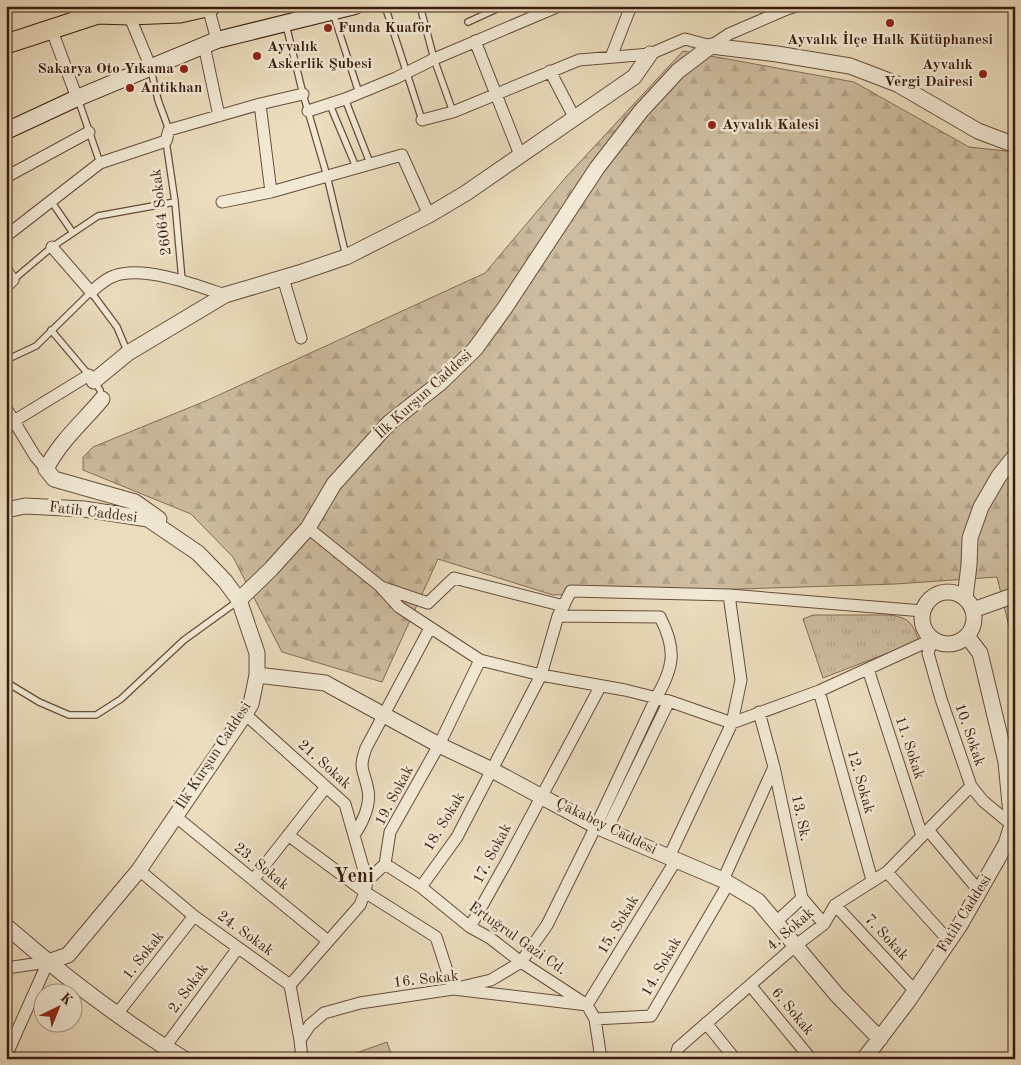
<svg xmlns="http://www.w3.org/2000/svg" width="1021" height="1065" font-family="'Old Standard TT',serif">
	<defs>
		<pattern id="grass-tufts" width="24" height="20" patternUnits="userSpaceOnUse" patternTransform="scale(1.25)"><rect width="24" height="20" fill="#cdbca0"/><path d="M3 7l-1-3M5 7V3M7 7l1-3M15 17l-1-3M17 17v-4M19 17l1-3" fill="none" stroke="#b1a189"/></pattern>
		<pattern id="forest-firs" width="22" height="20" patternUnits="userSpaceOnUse" patternTransform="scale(1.25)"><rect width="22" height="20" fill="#cdbca0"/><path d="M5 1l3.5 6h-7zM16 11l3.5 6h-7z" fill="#b1a189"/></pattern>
	</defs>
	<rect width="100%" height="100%" fill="#ebddbe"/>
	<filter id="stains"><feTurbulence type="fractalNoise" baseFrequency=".004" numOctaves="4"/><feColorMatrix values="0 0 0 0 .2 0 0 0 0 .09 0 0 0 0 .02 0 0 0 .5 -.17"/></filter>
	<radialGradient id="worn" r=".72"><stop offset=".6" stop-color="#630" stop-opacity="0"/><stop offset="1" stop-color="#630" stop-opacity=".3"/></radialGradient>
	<path fill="url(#grass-tufts)" stroke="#836c57" d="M813,615H890C910,618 912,623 919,641L823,678L803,619Z"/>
	<path fill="url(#forest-firs)" stroke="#836c57" d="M683,51L854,82L969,147L1015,152V651L997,577L895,584L553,595L438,559L382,682L282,652L233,557L191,514L83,470V457L93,447L208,400L485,273L566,177Z"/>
	<path fill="#cdbca0" stroke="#836c57" d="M387,1042L393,1059H339Z"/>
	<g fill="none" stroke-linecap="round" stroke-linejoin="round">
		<defs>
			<path id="service" d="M385,6L422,120
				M420,6L434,59L453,112
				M333,13L359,93
				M468,22L503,6
				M286,25L303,94L327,176L346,256
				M151,70L158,100L169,130
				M78,99L100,163
				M345,99L370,163
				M330,105L356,167
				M166,141L175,202L182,280
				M51,201L71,230
				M13,280L52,247L98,216L175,202
				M51,330L94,381L100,390L102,399
				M6,360L36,346L91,292L117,327L127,351
				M6,682L39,702L69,715H96L121,699L184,640L238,601"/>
			<path id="minor" d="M1012,6L1015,10
				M208,7L217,40
				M129,15L151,68
				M51,28L77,98
				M475,41L520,155
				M204,45L219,116
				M611,57L631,6
				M550,71L574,117
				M260,104L271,192
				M308,111L345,99L396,78L434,59L559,6
				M422,120L453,112L579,60L650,54L685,39L711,46L729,34L787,9L796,6
				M6,177L89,132
				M222,202L271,192L402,155L429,215
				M6,236L100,163L166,141L169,130L260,104L303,94
				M52,247L91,292C98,286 105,279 114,276C144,265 196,285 225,295
				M6,270L13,280L6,287
				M283,278L301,338
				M6,408L35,456L46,469
				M14,421L89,375
				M308,528L380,586L399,607L480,660L541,675L625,690L669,701L732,723L819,691L933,639
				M381,587L428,603L454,578L564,606
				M933,639L928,653L941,699L971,786L983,801L1012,825
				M868,669L922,836
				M819,691L872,880
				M759,712L774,767L802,898L824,924
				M245,714L345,804L367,881
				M175,816L328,941
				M607,829L669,701
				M928,830L980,892
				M288,835L365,892L436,937L453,989L491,980L521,962L547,925L596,826L656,698C674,667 677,650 660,617L558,616
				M354,835C362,824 371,805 368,790C364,769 358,770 366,748L430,628
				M669,857L732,723L741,680L729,595
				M385,864L421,887L470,927L490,938L521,962L587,1005L595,1019L601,1059
				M385,864L390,832L439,745L480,660
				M139,870L194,916L290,985L300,1040
				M887,872L949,941
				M253,880L326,787
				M723,880L774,767
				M421,887L457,837L541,675L558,616L571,591L729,595L923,611
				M835,905L915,991
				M775,923L802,898
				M470,927L506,863L600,687
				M6,968L48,962
				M290,985L360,905L365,892L367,881L385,864
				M750,985L811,1059
				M117,1014L194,916
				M595,1019L651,1016L728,884
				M706,1023L735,1059
				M165,1047L238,948
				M6,1056L48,962
				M302,1059L300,1040L310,1025L324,1013L360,1003L453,989L587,1005L676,860
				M675,1059L678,1048L795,946L824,924L835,905L887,872L971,786"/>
			<path id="tertiary" d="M94,381L128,353L225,295L299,273L346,257L429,215L466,193L634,77L650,54
				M102,399C83,422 60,441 46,469L54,479L135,502L159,519
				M6,510L25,506L84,509L148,519L198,553L225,581L239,600L257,653V675L251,704L245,714L139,870L68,955L48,962
				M922 618a26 26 0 1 1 52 0a26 26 0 1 1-52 0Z
				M965,598L969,565L970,538L981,507L999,476L1015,456
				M239,600L271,569L308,528L334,484L389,423L440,383L475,349L504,309L597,168L641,111L678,71L711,46L777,54L850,66L897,84L978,131L1015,145
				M973,610L1015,595
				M257,675L325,683L439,745L492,770L596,826L723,880L758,901L837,995L880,1039
				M6,926C62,975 121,1020 184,1059
				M864,1059L908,1001L960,925L1006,844L1012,825L1006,762L980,653L967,636"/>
			<path id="secondary" d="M6,131L77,98L217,40L355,6"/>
			<path id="primary" d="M6,44L98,14L129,15L180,13L211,6"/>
		</defs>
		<use href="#service" stroke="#664c3a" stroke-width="8"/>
		<use href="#minor" stroke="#664c3a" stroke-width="13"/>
		<use href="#tertiary" stroke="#664c3a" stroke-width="17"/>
		<use href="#secondary" stroke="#391c0e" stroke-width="18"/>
		<use href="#primary" stroke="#391c0e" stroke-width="21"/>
		<use href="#service" stroke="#f2e9d5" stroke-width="5.5"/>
		<use href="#minor" stroke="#f2e9d5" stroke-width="11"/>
		<use href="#tertiary" stroke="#f2e9d5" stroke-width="15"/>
		<use href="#secondary" stroke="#f2e9d5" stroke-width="16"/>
		<use href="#primary" stroke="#ebddbe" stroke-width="19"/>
	</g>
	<g fill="#8f2418" stroke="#f2e9d5" stroke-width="2">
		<circle cx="890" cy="23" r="5"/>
		<circle cx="328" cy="28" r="5"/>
		<circle cx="257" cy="56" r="5"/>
		<circle cx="184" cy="69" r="5"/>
		<circle cx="983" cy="74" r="5"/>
		<circle cx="130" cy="88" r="5"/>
		<circle cx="712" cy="125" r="5"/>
	</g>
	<g text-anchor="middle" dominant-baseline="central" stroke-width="5" stroke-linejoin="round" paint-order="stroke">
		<g font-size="15" font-weight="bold" fill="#391c0e" stroke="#f2e9d5" text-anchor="start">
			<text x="338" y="28">Funda Kuaför</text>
			<text x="890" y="40" text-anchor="middle">Ayvalık İlçe Halk Kütüphanesi</text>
			<text x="267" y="47">Ayvalık<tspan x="267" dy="17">Askerlik Şubesi</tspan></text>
			<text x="973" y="65" text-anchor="end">Ayvalık<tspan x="973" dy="17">Vergi Dairesi</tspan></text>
			<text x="174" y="69" text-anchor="end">Sakarya Oto Yıkama</text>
			<text x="140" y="88">Antikhan</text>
			<text x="722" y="125">Ayvalık Kalesi</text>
		</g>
		<g font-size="15" fill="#391c0e" stroke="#f2e9d5">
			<text transform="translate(162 212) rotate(-97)">26064 Sokak</text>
			<text transform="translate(424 395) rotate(-42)">İlk Kurşun Caddesi</text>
			<text transform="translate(93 513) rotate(7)">Fatih Caddesi</text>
			<text transform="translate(969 735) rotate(71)">10. Sokak</text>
			<text transform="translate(909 748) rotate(72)">11. Sokak</text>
			<text transform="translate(214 756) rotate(-57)">İlk Kurşun Caddesi</text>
			<text transform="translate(324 765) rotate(42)">21. Sokak</text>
			<text transform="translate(860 782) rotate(74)">12. Sokak</text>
			<text transform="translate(395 796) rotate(-62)">19. Sokak</text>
			<text transform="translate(800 818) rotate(78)">13. Sk.</text>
			<text transform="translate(445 822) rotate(-59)">18. Sokak</text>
			<text transform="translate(606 827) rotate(26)">Çakabey Caddesi</text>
			<text transform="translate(493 854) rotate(-62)">17. Sokak</text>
			<text transform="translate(261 867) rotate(39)">23. Sokak</text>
			<text transform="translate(965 914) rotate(-58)">Fatih Caddesi</text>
			<text transform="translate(619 925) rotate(-59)">15. Sokak</text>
			<text transform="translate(791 930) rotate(-41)">4. Sokak</text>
			<text transform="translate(245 934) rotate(36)">24. Sokak</text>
			<text transform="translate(886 938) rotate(47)">7. Sokak</text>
			<text transform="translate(517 939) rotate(35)">Ertuğrul Gazi Cd.</text>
			<text transform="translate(144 956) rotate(-52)">1. Sokak</text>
			<text transform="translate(662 967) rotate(-60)">14. Sokak</text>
			<text transform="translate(426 980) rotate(-6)">16. Sokak</text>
			<text transform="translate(189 989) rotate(-54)">2. Sokak</text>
			<text transform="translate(792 1012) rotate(50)">6. Sokak</text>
		</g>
		<g font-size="20" font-weight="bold" fill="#391c0e" stroke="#f2e9d5">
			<text x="354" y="877">Yeni</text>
		</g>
	</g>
	<rect width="1021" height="1065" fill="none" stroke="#ebddbe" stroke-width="25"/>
	<rect x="8" y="8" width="1006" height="1050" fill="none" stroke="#391c0e" stroke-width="2.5"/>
	<rect x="12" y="12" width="996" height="1040" fill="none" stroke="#391c0e"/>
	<g transform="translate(58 1008) rotate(43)"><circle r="24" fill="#f2e9d5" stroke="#a89785"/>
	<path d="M0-4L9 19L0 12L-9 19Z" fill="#8f2418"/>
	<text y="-8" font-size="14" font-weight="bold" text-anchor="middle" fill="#391c0e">K</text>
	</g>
	<rect width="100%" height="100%" filter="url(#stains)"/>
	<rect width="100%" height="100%" fill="url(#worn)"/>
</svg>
